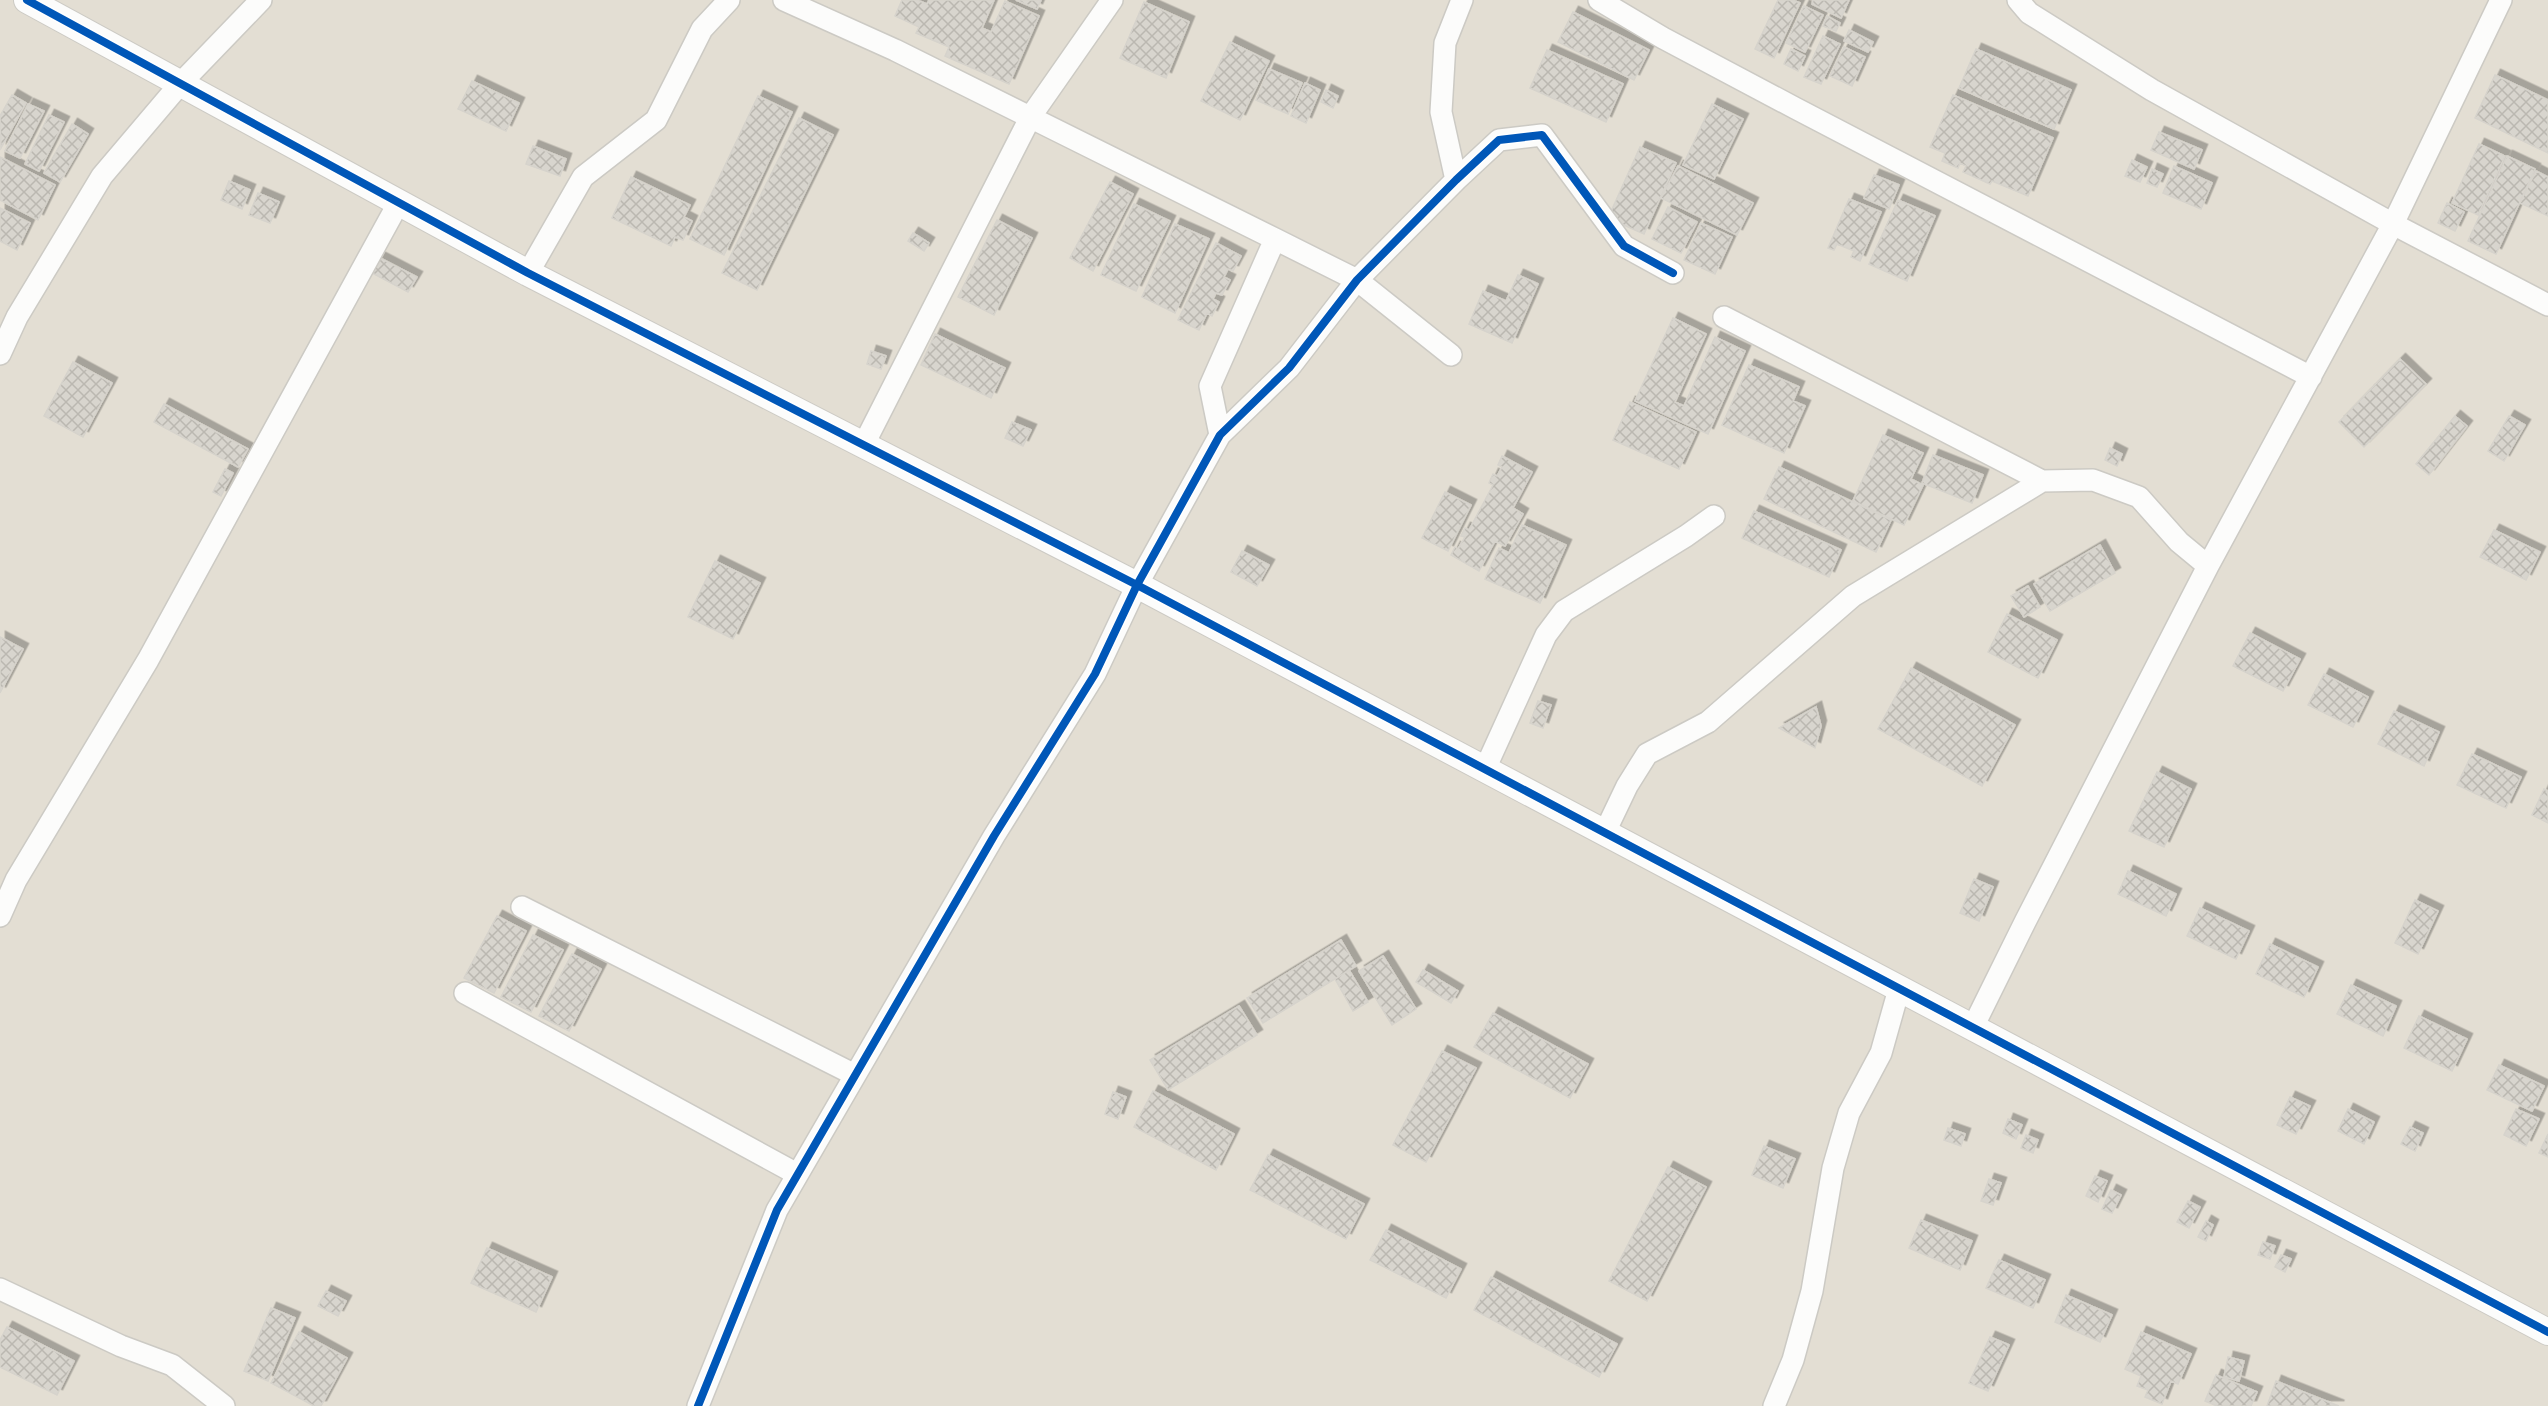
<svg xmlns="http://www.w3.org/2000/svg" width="2548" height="1406" font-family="Arial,sans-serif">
	<defs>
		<pattern id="building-cross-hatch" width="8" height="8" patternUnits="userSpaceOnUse" patternTransform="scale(1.5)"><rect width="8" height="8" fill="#d8d5ce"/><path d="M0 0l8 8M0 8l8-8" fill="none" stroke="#bbb8b1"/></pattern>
		<filter id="shadow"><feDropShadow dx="5.5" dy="-5.5" stdDeviation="0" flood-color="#0004"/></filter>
	</defs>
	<rect width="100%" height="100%" fill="#eeece6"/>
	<path fill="#e3ded3" d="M0,0H2548V1406H0Z"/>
	<path fill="url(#building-cross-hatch)" stroke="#d6d3cc" stroke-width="1.5" filter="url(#shadow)" d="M902,0H917L927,4L929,0H994L982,28L991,32L1005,1L1039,16L1009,84L945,56L949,47L916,33L919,27L895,16Z
		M1016,0H1041L1037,9Z
		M1778,0H1793L1800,3L1774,58L1755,49Z
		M1813,0H1849L1841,18L1812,4Z
		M1144,2L1189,22L1166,78L1120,58Z
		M1804,6L1823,15L1805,52L1786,43Z
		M1573,12L1649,50L1634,80L1558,42Z
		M1827,16L1840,23L1836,31L1823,26Z
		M1849,30L1873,42L1868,52L1844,41Z
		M1823,36L1840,44L1821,84L1804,77Z
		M1230,42L1269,61L1240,120L1201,101Z
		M1844,47L1865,57L1852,86L1830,76Z
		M1791,49L1805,56L1798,71L1784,64Z
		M1976,49L2071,90L2054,129L1959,88Z
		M1547,50L1623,84L1606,122L1530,88Z
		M1269,69L1302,83L1288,114L1256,100Z
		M2495,75L2548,100V153L2475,118Z
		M472,81L519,103L506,131L458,109Z
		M1305,83L1320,90L1306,123L1291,116Z
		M1326,90L1338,96L1333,108L1321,102Z
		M12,95L26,103L1,148L0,116Z
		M1953,95L2053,138L2028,196L1992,181L1990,184L1963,172L1966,166L1960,163L1958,168L1942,161L1945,153L1930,147Z
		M758,96L792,112L724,255L690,239Z
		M28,104L44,111L20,158L5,151Z
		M1712,104L1743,119L1714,179L1683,165Z
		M49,115L64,122L39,171L25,164Z
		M799,118L833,135L757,290L722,273Z
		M72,124L88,134L60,182L44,173Z
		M2159,132L2202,150L2194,169L2151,150Z
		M2479,144L2505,156L2478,215L2452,203Z
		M533,146L566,159L560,176L526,164Z
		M1640,147L1676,163L1644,234L1608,218Z
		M2507,156L2535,169L2496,254L2468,241Z
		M0,157L55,185L38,220L0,200Z
		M2132,160L2147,167L2140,182L2125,176Z
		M1678,166L1753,203L1737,235L1661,198Z
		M2174,166L2212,183L2201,209L2163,193Z
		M2152,169L2163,174L2157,187L2147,183Z
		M2536,171L2548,177V216L2520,203Z
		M1874,175L1899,185L1889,209L1864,198Z
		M631,177L690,205L684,217L692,221L683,240L675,237L671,246L612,218Z
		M229,181L250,190L242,209L221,200Z
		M1110,182L1133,194L1093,271L1070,258Z
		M258,193L279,202L270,223L249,215Z
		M1849,199L1881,212L1860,261L1851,257L1854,251L1837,244L1834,250L1828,248Z
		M1898,200L1935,216L1907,281L1869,264Z
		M2447,203L2464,212L2455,231L2438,223Z
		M1134,204L1170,221L1136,291L1101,275Z
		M1668,207L1697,222L1681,253L1652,239Z
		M0,208L30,223L17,250L0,241Z
		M997,220L1032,238L994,315L958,297Z
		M1701,223L1732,237L1715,274L1684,260Z
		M1175,224L1209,239L1175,313L1142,297Z
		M913,233L929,243L924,251L908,241Z
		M1216,243L1241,256L1233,271L1228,269L1224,277L1230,280L1222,295L1216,293L1213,299L1219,302L1212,316L1207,313L1199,330L1178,320Z
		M380,258L417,277L408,292L372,273Z
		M1518,275L1538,284L1512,343L1469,324L1483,291L1506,301Z
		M1673,318L1706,334L1675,402L1684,406L1715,337L1745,351L1708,434L1635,401Z
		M935,334L1005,368L991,398L921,365Z
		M871,351L886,356L881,369L867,364Z
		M2400,359L2426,384L2364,447L2339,422Z
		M73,362L112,383L83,437L44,416Z
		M1749,365L1799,387L1793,401L1805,406L1784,453L1722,425Z
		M1630,402L1696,432L1679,469L1613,440Z
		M164,404L248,449L238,467L154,422Z
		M2455,416L2467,426L2429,475L2416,464Z
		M2509,416L2525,425L2504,461L2488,451Z
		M1012,422L1031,430L1023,446L1005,438Z
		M1883,435L1923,453L1911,479L1923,485L1904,525L1853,501Z
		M2110,448L2122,454L2117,466L2105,460Z
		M1933,455L1983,475L1972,503L1922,483Z
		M1502,456L1532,472L1513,508L1523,514L1505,546L1495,541L1479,571L1451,555L1455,547L1458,549L1465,537L1461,536L1465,528L1469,530L1493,485L1489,483L1493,474L1497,476L1502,467L1498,465Z
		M1779,467L1891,520L1876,552L1764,499Z
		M225,469L233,473L221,496L213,492Z
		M1445,492L1471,505L1448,551L1422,538Z
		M1754,511L1841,550L1829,577L1742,538Z
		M1522,525L1566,545L1540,603L1485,579L1499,548L1509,553Z
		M2494,530L2540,552L2526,580L2480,557Z
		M2100,545L2115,573L2050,611L2034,584Z
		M1242,551L1269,565L1257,586L1231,572Z
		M715,561L760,583L733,639L688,617Z
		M2028,586L2040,607L2024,617L2011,596Z
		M2007,614L2057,640L2038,678L1988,652Z
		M2250,633L2300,659L2283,691L2233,666Z
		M0,637L23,649L0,693Z
		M1911,668L2015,725L1982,786L1878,729Z
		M2324,674L2368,697L2353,727L2308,705Z
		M1538,701L1551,705L1543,728L1530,723Z
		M1816,707L1821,726L1815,748L1779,728Z
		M2394,711L2439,732L2424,766L2378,744Z
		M2472,754L2521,777L2506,808L2457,785Z
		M2157,772L2191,789L2164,847L2129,831Z
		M2544,789L2548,791V823L2532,815Z
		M2128,871L2176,894L2166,916L2118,894Z
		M1974,879L1993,887L1979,921L1960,913Z
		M2415,900L2438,911L2418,954L2395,943Z
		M2200,908L2249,931L2236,959L2187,936Z
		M497,916L526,931L494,993L464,978Z
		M533,935L563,950L531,1012L501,997Z
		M1341,940L1356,966L1263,1023L1247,998Z
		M2270,944L2318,967L2304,997L2256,974Z
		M572,954L601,969L569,1031L539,1016Z
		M1383,956L1416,1009L1392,1025L1359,971Z
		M1349,970L1368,1002L1353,1011L1335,979Z
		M1423,970L1458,991L1451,1003L1416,982Z
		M2351,985L2396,1006L2383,1036L2337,1014Z
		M1239,1006L1257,1035L1168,1090L1150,1060Z
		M1493,1013L1588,1064L1570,1098L1474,1047Z
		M2419,1016L2467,1039L2452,1071L2404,1048Z
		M1442,1051L1476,1068L1426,1162L1393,1145Z
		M2499,1065L2544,1086L2532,1111L2487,1090Z
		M1153,1091L1234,1134L1216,1170L1134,1127Z
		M1113,1092L1126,1097L1118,1119L1105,1114Z
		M2290,1097L2310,1106L2296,1134L2277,1125Z
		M2348,1109L2374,1122L2364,1144L2338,1131Z
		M2516,1109L2539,1119L2526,1146L2504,1135Z
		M2008,1119L2022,1125L2016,1139L2003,1133Z
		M2410,1127L2423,1133L2415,1151L2401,1144Z
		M1948,1128L1965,1134L1961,1146L1944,1140Z
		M2548,1134V1157L2539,1153Z
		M2026,1135L2038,1140L2033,1153L2021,1148Z
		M1764,1146L1795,1159L1783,1188L1752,1175Z
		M1268,1155L1364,1204L1346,1239L1250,1190Z
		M1668,1167L1706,1187L1647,1301L1609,1281Z
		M2095,1176L2107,1181L2098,1202L2086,1196Z
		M1989,1179L2001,1183L1993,1205L1981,1201Z
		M2111,1190L2121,1195L2112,1213L2102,1209Z
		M2188,1201L2200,1207L2189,1228L2177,1222Z
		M1921,1220L1972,1241L1960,1270L1909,1248Z
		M2206,1221L2213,1225L2206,1241L2198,1237Z
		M1386,1230L1461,1269L1446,1298L1370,1260Z
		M2263,1242L2275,1246L2270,1259L2258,1255Z
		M487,1248L552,1277L536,1312L471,1283Z
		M2281,1255L2291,1259L2285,1272L2275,1267Z
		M1999,1260L2045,1280L2033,1308L1986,1288Z
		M1491,1277L1617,1344L1599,1377L1474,1310Z
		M326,1291L346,1301L338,1316L318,1306Z
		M2066,1295L2112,1315L2100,1342L2055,1322Z
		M271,1308L295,1318L268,1381L244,1371Z
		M7,1327L74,1361L57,1395L0,1367V1340Z
		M299,1332L347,1358L321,1406H314L271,1383Z
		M2141,1332L2191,1354L2178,1384L2171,1381L2162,1404L2145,1397L2148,1390L2137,1386L2141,1376L2125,1369Z
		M1990,1337L2009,1345L1988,1391L1969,1383Z
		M2228,1357L2244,1361L2239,1381L2224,1377Z
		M2216,1375L2257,1392L2251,1406H2217L2205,1401Z
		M2276,1381L2339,1406H2267Z"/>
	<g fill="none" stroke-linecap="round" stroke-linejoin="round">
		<defs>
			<path id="minor" d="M784,0L895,50L1275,239
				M1599,0L1663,38L1795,108L2311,377
				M2018,0L2029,13L2152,90L2393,224L2548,305
				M1456,180L1441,112L1445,43L1462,0
				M528,273L583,177L656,120L702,29L729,0
				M1724,317L2042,481L2093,480L2139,497L2179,542L2208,566
				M0,354L17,317L102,176L180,84L261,0
				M1220,435L1210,386L1275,239L1357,280L1451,355
				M863,446L1031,116L1112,0
				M1485,769L1546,635L1564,611L1686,536L1714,516
				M1605,832L1627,786L1647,754L1708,722L1853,596L2042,481
				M522,907L855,1075
				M0,916L16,880L148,660L399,202
				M465,993L797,1174
				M1973,1027L2025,922L2208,566L2393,224L2501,0
				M0,1289L121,1346L172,1365L224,1406
				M698,1406L777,1210L994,836L1095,674L1137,585L1220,435L1289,368L1357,280L1456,180L1499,140L1542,135L1624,246L1673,273
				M1774,1406L1793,1360L1812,1291L1833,1168L1849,1113L1881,1053L1899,989"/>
			<path id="tertiary" d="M27,0L528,273L1137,585L2548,1332"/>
		</defs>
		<use href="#minor" stroke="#cccac4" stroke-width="24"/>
		<use href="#tertiary" stroke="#cccac4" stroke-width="28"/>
		<use href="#minor" stroke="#fcfcfb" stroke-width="21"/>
		<use href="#tertiary" stroke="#fcfcfb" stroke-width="26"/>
		<defs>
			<path id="cycleway" d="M27,0L528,273L1137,585L2548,1332
				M698,1406L777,1210L994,836L1095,674L1137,585L1220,435L1289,368L1357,280L1456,180L1499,140L1542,135L1624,246L1673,273"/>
		</defs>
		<use href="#cycleway" stroke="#fff" stroke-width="11"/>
		<use href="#cycleway" stroke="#0057b8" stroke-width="8"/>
	</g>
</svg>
